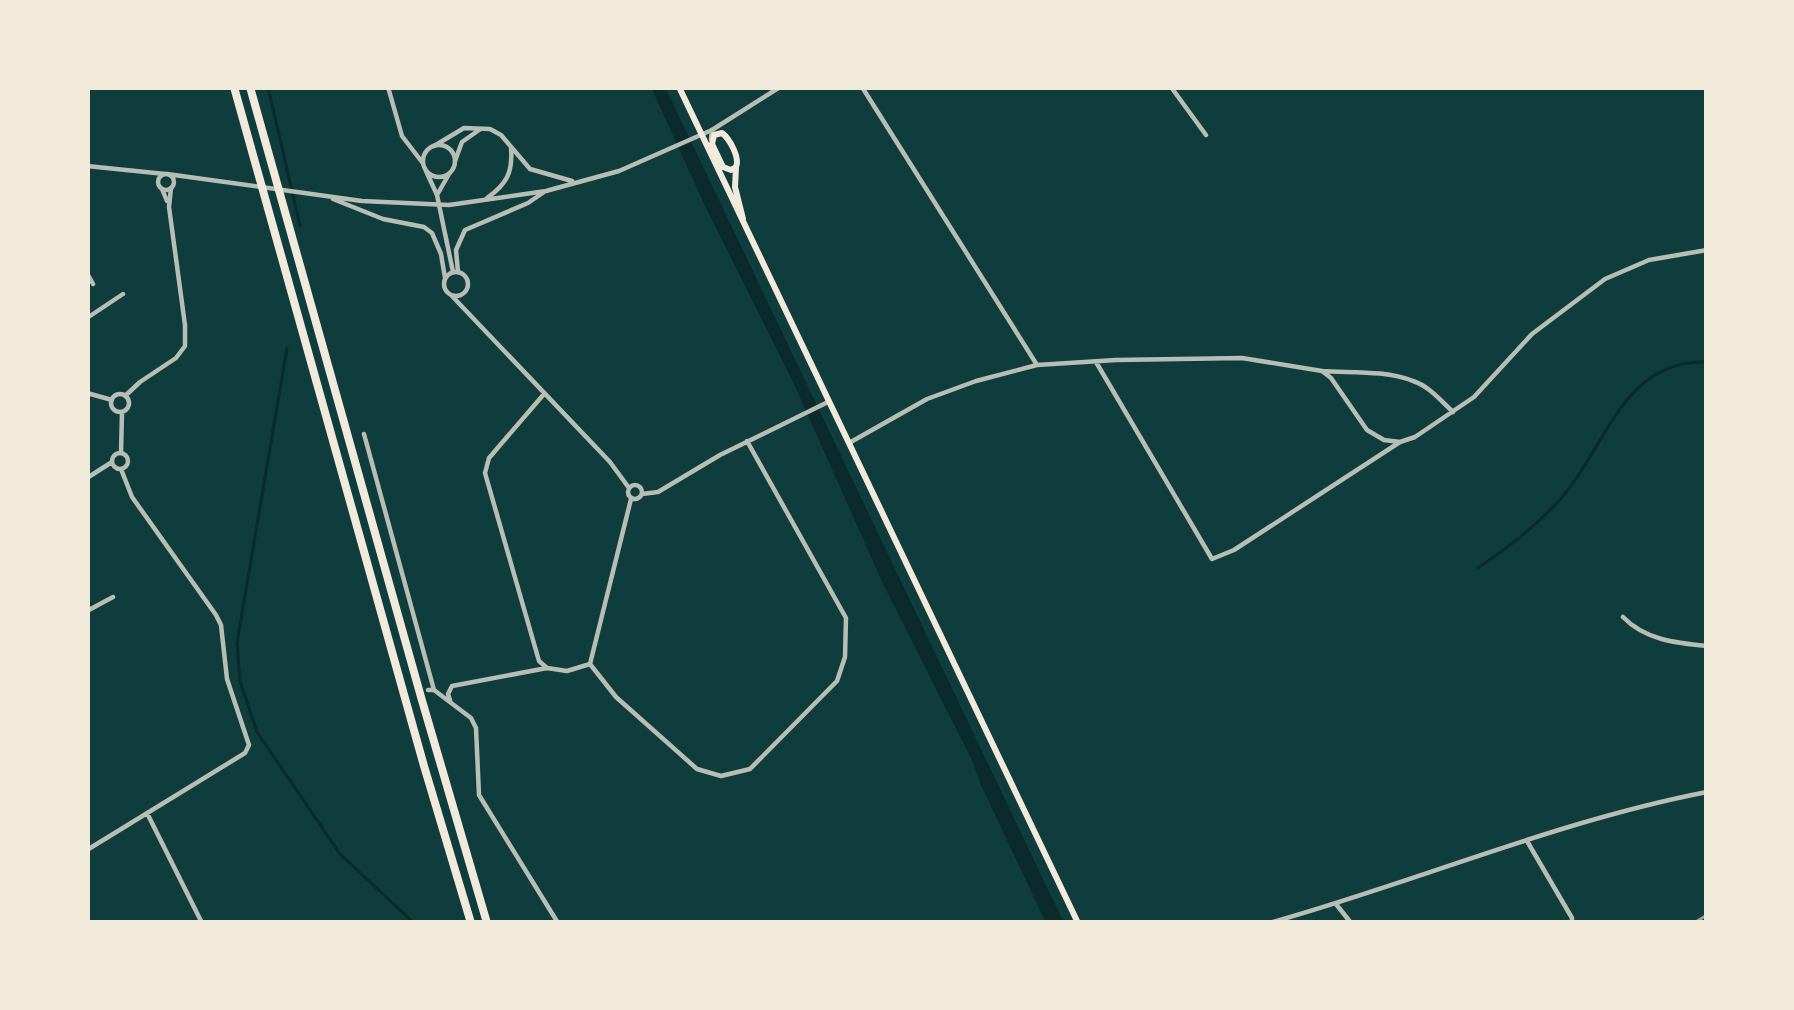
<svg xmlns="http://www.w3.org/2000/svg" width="1794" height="1010" font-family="Lora,serif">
	<rect width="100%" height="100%" fill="#0f3d3e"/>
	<path fill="#0a2a2b" d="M651,87H665L1064,923H1046L981,785L972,760L884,586L794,384L705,206Z"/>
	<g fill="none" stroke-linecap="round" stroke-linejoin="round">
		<path stroke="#0a2a2b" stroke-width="3" d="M268,87L300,226
			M287,348L237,643L240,681L257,732L340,854L414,923
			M1478,568C1510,546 1539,524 1564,495C1607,443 1625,359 1707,362"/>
		<path stroke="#b8beb3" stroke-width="4.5" d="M388,87L402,136L422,162
			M862,87L1037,365
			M1171,87L1206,135
			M711,139L712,130L780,87
			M423 161a16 16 0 1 1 32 0a16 16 0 1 1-32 0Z
			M426,171L437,195L453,272
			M162,189L167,201
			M437,195L449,174
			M444 284a12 12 0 1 1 24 0a12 12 0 1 1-24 0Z
			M87,273L93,284
			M451,295L610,462L629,488
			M87,318L123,294
			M1096,362L1212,559L1234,550L1400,442
			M1322,371C1351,373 1385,370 1413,381C1429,386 1441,401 1453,412
			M87,393L112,400
			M544,394L489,458L485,473L539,661L547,668
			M111 403a9 9 0 1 1 18 0a9 9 0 1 1-18 0Z
			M125,396L140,382L176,358L185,346V325L169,207L171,188
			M364,434L434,690
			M849,443L927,399L976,381L1037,365L1116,360L1242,358L1322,371L1331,378L1367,430L1384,440L1400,442L1415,437L1474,397L1532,334L1605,279L1649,260L1707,250
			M112 461a8 8 0 1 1 16 0a8 8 0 1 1-16 0Z
			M121,453L122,412
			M87,478L112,462
			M628 492a7 7 0 1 1 14 0a7 7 0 1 1-14 0Z
			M642,494L658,492L720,455L828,402
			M631,499L590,664L616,697L697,769L721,776L750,769L837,681L845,657L846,618L747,441
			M87,611L113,597
			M1623,617C1645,640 1676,643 1707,646
			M428,690H434L471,718L476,728L479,795L558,923
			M450,700L448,694L452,686L547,668L567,671L590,664
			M147,813L202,923
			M1527,841L1572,918V923
			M87,850L245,753L249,745L227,679L221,625L216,615L132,497L121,469
			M1336,904L1351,923
			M1269,923C1416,882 1557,821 1707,792"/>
		<path stroke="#b8beb3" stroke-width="4.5" d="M434,146L464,128L490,129L501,135L530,169L572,181
			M455,161L462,142L479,130
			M87,166L165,174
			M167,174L362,201L449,205L546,191L619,171L712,130
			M158 182a8 8 0 1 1 16 0a8 8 0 1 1-16 0Z
			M487,198C507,184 513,172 511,148
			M333,199L383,219L424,227L432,233L441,254L445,278
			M458,272L456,250L465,230L528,203L544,192"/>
		<path stroke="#f1e9da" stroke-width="6" d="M679,87L1078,923
			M722,133C730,139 740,158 736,167L731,170L723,167L712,144L714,135Z
			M736,167L735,187L743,219"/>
		<path stroke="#f1e9da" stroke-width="8" d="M234,87L424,766L471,923
			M250,87L421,697L487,923"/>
		<path stroke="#97a49c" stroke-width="3" d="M1694,923L1707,915"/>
	</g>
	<rect width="1794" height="1010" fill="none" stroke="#f1e9da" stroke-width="180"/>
</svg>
